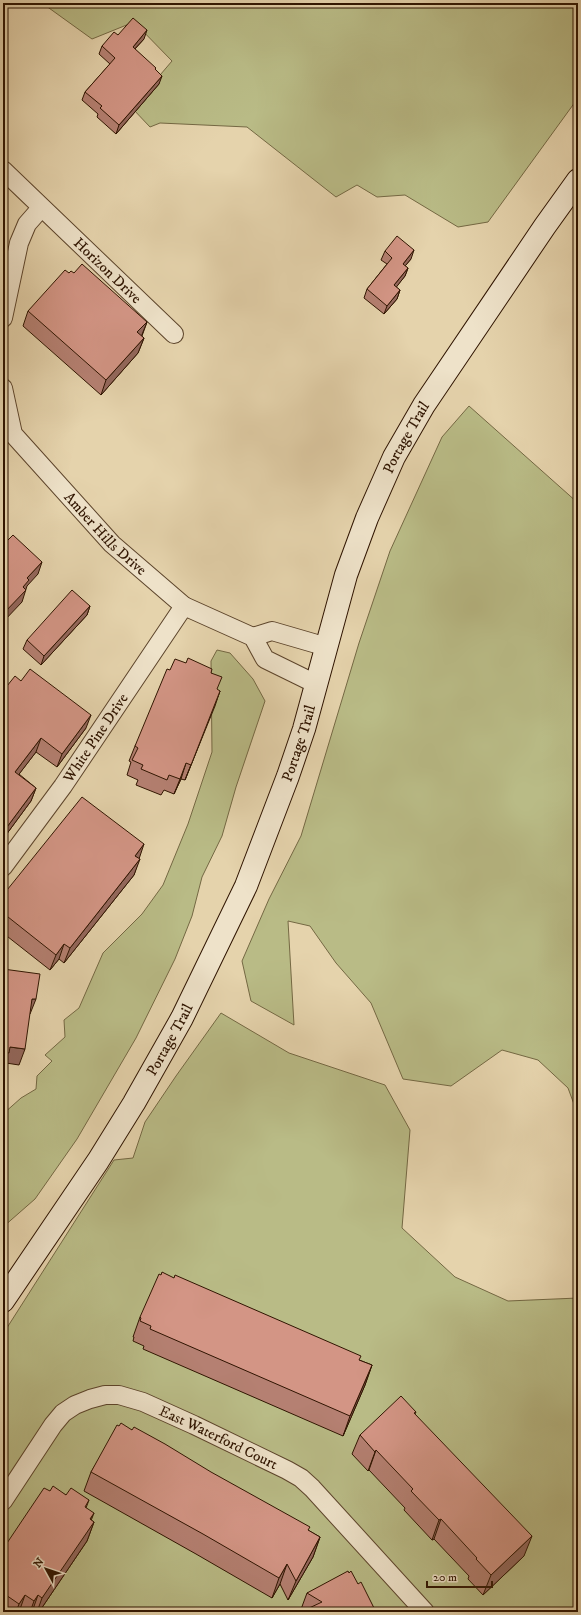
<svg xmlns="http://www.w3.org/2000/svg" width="581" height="1615" font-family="'IM FELL DW Pica',serif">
	<rect width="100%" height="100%" fill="#e5d3ac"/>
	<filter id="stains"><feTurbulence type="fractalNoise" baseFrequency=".005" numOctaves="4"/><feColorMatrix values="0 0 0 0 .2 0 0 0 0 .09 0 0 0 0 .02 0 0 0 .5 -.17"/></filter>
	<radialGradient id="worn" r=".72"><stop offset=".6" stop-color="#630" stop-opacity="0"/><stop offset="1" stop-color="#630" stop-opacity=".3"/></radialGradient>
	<path fill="#b9bb86" stroke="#746843" d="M42,3H578V98L488,222L458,227L405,195L377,197L357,185L336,197L247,127L160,123L150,127L132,108L172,61L134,22L92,39Z
		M469,406L578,503V1115L568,1088L538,1060L502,1050L451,1086L403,1079L371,1003L336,963L310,926L288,921L294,1025L251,1001L242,961L269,899L301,836L359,643L390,551L442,437Z
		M217,650L230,653L253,679L265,701L236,787L222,836L202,877L192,916L175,959L136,1038L77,1139L35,1199L3,1227V1114L21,1098L36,1089L37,1076L52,1061L45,1055L65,1037L64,1020L79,1008L103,953L142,914L163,885L188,824L212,752L211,661Z
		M221,1013L289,1053L385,1085L410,1130L402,1228L455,1277L508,1301L578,1298V1612H3V1334L114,1160L133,1158L145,1122L176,1076Z"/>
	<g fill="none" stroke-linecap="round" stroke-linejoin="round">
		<defs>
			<g id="minor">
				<path id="s1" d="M3,170L174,334"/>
				<path d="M3,318L19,243L27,224L41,208"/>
				<path id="s2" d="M3,388L13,434L112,544L184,606L253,637L265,659L316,684"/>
				<path d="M253,637L272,631L327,647"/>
				<path id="s3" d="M3,867L63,786L184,606"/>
				<path id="s4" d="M3,1501L53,1425L63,1413L75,1405L90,1399L105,1395H119L143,1402L194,1425L287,1470L301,1478L312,1488L425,1612"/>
			</g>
			<g id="secondary">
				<path id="s5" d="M3,1301L98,1161L134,1103L182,1018L246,886L288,776L304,729L346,575L367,518L394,457L424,405L545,226L578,180"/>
			</g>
		</defs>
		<use href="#minor" stroke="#5c442b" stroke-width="20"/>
		<use href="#secondary" stroke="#2f1400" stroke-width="24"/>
		<use href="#minor" stroke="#eee2c9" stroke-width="18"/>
		<use href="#secondary" stroke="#eee2c9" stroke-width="22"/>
	</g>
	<path fill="#b58072" stroke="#2f1400" d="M118,35L144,39L135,49L155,69L159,84L116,134L97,117L98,114L82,100L85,92L110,64L99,54L102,46Z
		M385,251L411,259L405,266L408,268L405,276L396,287L400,290L397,299L384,314L364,298L367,289L387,264L381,260Z
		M69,273L147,322L142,336L144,338L138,353L101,395L23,326L28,311Z
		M90,606L87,615L41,665L23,649L27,640Z
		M186,663L211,673L217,690L220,691L185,780L181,779L174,794L164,790L161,795L136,785L138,780L127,775L131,762L129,761L135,746Z
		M3,691L86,728L57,767L36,752L19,774L36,788L31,801L3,839Z
		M139,859L134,875L64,963L59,959L50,970L3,933V895Z
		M140,1317L359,1360L372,1365L365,1385L343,1436L143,1349L144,1346L133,1341L134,1337H133Z
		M416,1412L415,1414L524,1556L483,1595L468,1579L469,1576L434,1539L432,1540L404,1510L405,1508L369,1470L368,1471L352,1454L360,1435Z
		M119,1426L132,1430L320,1537L313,1557L288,1600L280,1584L272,1598L196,1554L84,1491L91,1472Z
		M50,1491L89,1500L86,1508L91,1520L94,1522L87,1541L39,1612H3V1549Z
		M358,1584L376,1612H300L307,1593Z"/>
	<path fill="#94685d" stroke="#2f1400" d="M147,30L144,39L129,55L133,47Z
		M162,76L159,84L116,134L119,125Z
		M6,191L3,198V194Z
		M414,250L411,259L400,272L403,264Z
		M408,268L405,276L391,294L394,285Z
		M400,290L397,299L384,314L387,306Z
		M147,322L141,337L137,332Z
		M144,338L138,353L101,395L106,380Z
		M42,562L38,574L27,586L22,602L3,622V614L23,587L27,578Z
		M90,606L87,615L41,665L44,656Z
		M220,691L215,706L185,780L191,765Z
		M91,715L86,728L57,767L62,754Z
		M41,738L36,752L10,786L15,772Z
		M186,763L181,779L174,794L180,779Z
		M36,788L31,801L3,839L7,827Z
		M144,844L139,859L135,856Z
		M140,859L134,875L64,963L70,948Z
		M64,944L59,959L50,970L56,955Z
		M32,999H36L30,1014H27Z
		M10,1047L25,1049L19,1065L6,1063L4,1069L3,1068V1052Z
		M372,1365L365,1385L343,1436L350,1416Z
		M376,1450L369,1470L368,1471L375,1452Z
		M94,1513L87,1531L94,1522L87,1541L39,1612H37L42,1598Z
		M441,1519L434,1539L432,1540L439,1520Z
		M532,1536L524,1556L483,1595L491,1575Z
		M320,1537L313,1557L288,1600L296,1581Z
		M287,1564L280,1584L272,1598L279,1578Z
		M25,1595L19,1612H16L19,1604Z
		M38,1595L32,1612H30L34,1601Z"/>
	<path fill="#d39585" stroke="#2f1400" d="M133,18L147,30L133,47L156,68L155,69L162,76L119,125L100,108L102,106L85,92L115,58L102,46L114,32L118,35Z
		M3,188L6,191L3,194Z
		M397,236L414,250L403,264L408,268L394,285L400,290L387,306L367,289L392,258L385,251Z
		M82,264L147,322L137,332L144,338L106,380L28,311L65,270L69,273L71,271L74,273Z
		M13,535L42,562L27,578L29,580L23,587L26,590L3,614V545Z
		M72,590L90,606L44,656L27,640Z
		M188,658L212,669L211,673L222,677L217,689L220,691L191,765L186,763L180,779L169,775L167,780L141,769L143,765L132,760L138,748L135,746L167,669L170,670L175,659L186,663Z
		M30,669L91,715L62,754L41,738L15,772L36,788L7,827L3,824V691L15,676L21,681Z
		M82,797L144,844L135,856L140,859L70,948L64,944L56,955L3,913V895Z
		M3,969L40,974L36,999H32L25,1049L10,1047L9,1053L3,1052Z
		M162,1272L174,1278L175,1275L361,1356L359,1360L372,1365L350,1416L150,1329L151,1326L140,1321L141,1318L140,1317L159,1274L161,1275Z
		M401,1396L416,1412L414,1413L532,1536L491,1575L476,1559L477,1558L441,1519L439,1520L411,1491L413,1489L376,1450L375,1452L360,1435Z
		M121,1423L132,1430L134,1427L165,1444L211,1472L310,1527L308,1530L320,1537L296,1581L287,1564L279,1578L203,1534L91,1472L117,1425L119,1426Z
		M53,1486L66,1495L71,1488L89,1500L85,1507L94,1513L90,1519L94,1522L42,1598L38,1595L34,1601L25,1595L19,1604L3,1593V1588L6,1584L3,1582V1549L44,1488L50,1491Z
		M348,1571L349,1573L351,1571L358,1584L361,1582L376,1612H309L307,1609L322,1602L307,1593Z"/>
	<g text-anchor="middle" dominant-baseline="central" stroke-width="4" stroke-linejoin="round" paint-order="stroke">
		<g font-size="15" fill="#2f1400" stroke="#eee2c9">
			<text stroke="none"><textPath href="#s1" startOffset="145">Horizon Drive</textPath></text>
			<text stroke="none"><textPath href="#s5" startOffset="959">Portage Trail</textPath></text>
			<text stroke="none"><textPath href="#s2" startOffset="183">Amber Hills Drive</textPath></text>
			<text stroke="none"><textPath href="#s3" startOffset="159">White Pine Drive</textPath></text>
			<text stroke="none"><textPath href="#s5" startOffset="634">Portage Trail</textPath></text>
			<text stroke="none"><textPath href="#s5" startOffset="310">Portage Trail</textPath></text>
			<text stroke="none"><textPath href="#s4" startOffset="275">East Waterford Court</textPath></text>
		</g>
	</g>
	<rect width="581" height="1615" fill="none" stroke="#e5d3ac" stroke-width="16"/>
	<rect x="4" y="4" width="573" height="1607" fill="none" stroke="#2f1400" stroke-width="2"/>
	<rect x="8" y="8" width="565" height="1599" fill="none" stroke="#2f1400"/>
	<g transform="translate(46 1569) rotate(310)" stroke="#eee2c9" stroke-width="3" paint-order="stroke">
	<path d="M0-3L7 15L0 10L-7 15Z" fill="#2f1400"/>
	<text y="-6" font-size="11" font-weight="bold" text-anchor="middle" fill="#2f1400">N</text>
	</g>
	<path d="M427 1581v6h65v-6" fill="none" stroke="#2f1400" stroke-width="2"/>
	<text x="433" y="1581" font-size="12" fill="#2f1400" stroke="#eee2c9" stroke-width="3" paint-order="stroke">20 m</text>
	<rect width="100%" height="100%" filter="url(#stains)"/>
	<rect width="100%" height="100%" fill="url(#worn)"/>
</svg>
